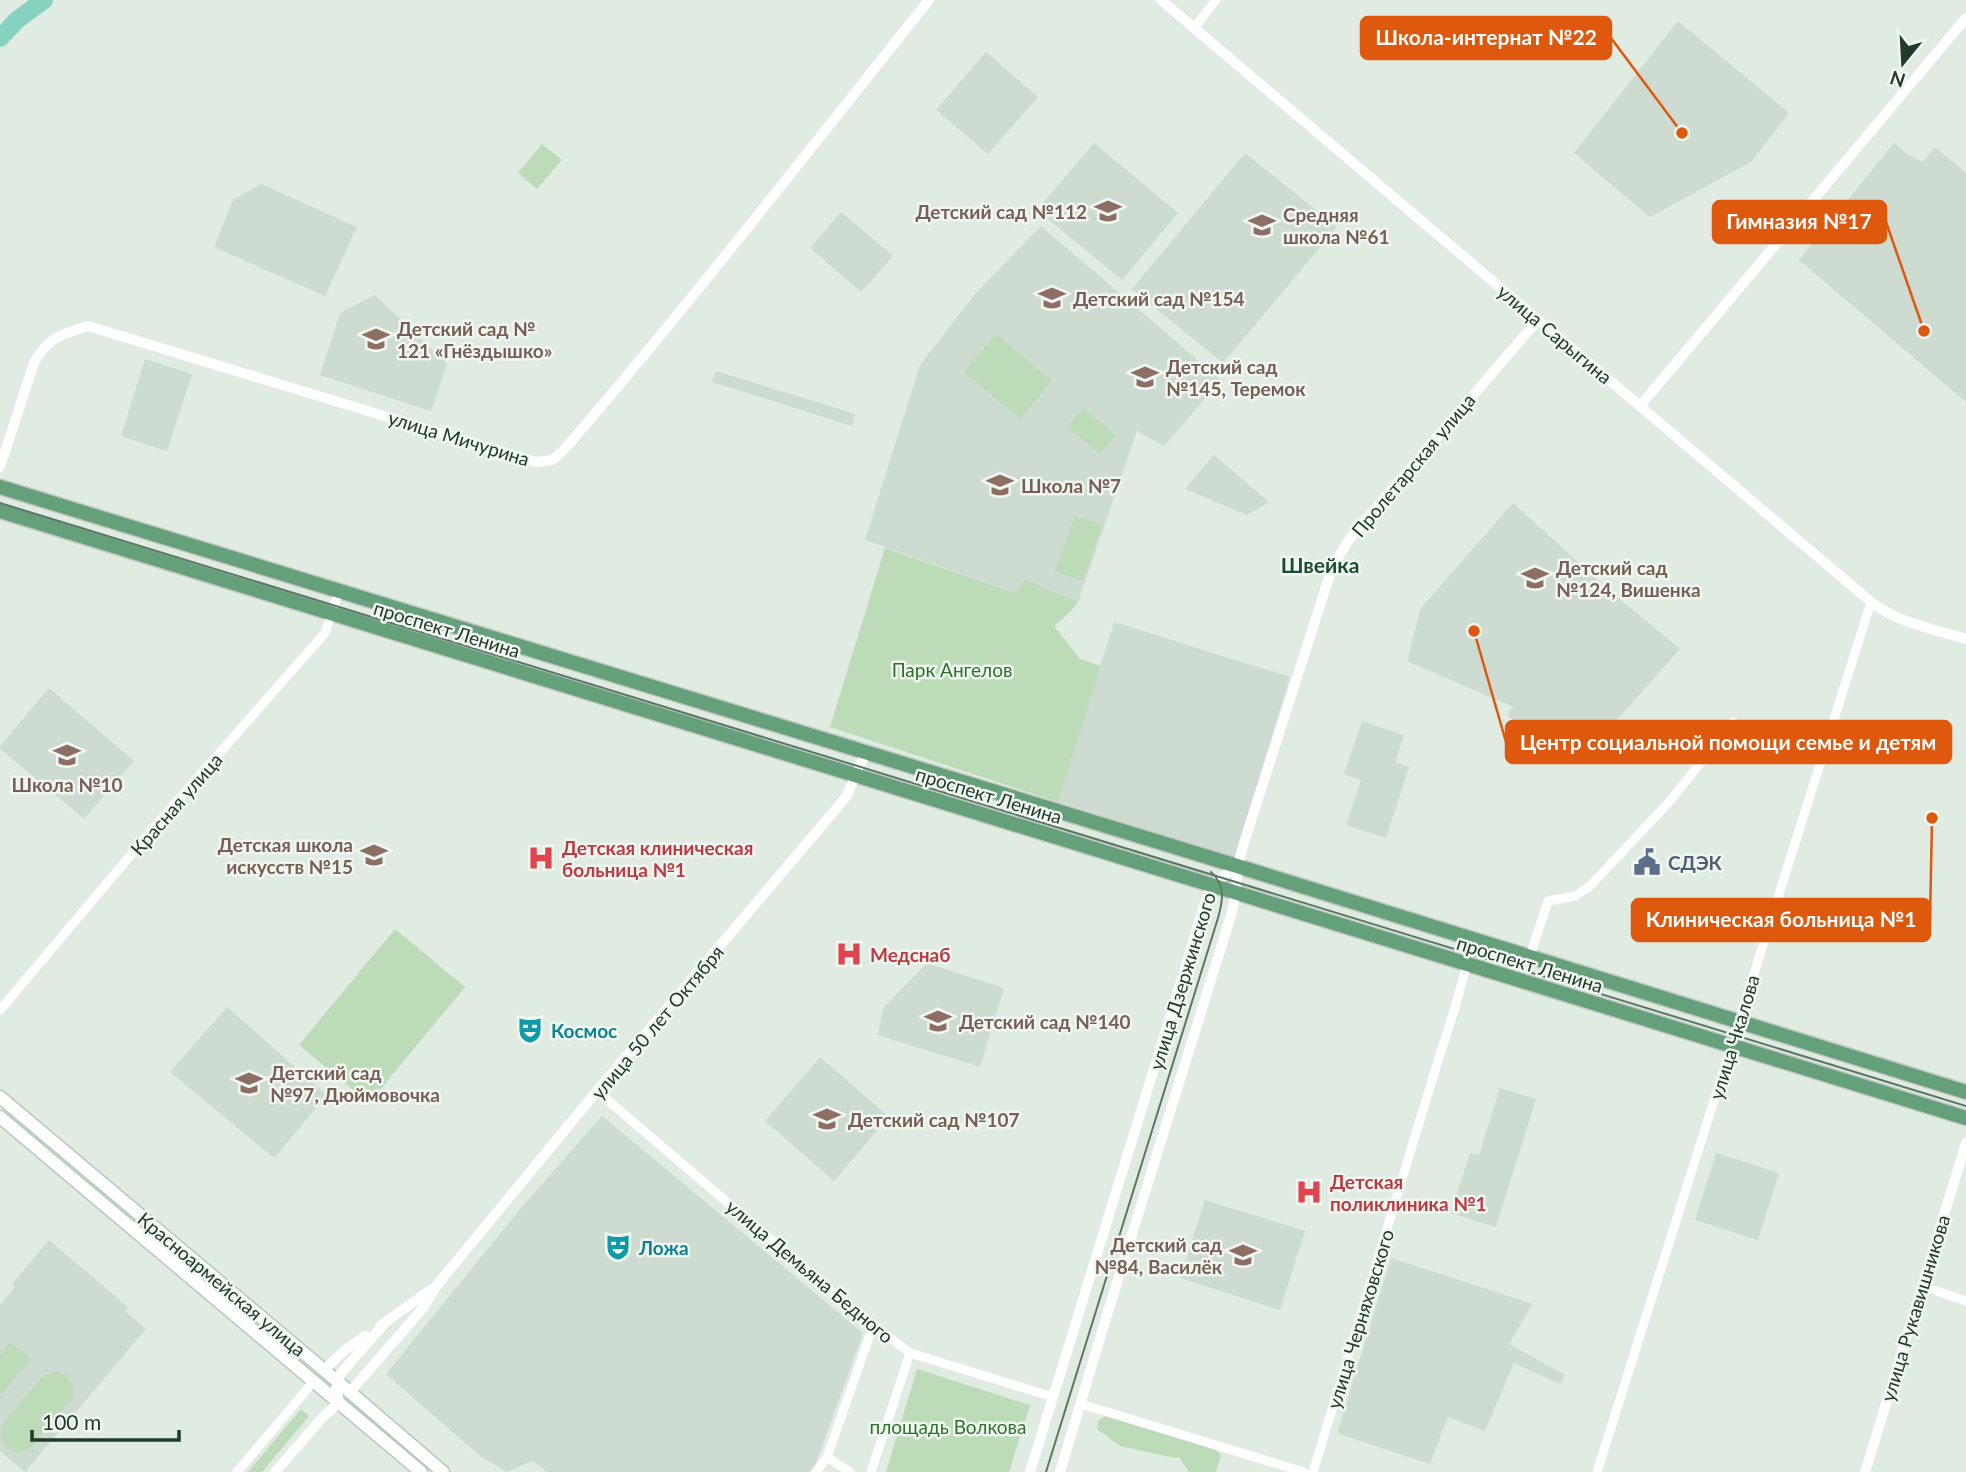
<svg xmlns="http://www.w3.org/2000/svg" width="1966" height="1472" font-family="Lato,sans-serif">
	<rect width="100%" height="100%" fill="#e0ebe2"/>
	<path fill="#cedbd0" d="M1678,21L1789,113L1751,162L1650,217L1574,153Z
		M986,52L1038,97L988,154L936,110Z
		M1094,143L1178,213L1122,280L1037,210Z
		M1894,143L1907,154L1923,162L1935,147L1966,173V402L1799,260Z
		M1245,153L1337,227L1223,363L1132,289Z
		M261,184L357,227L325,296L214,247L233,200Z
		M841,212L893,256L861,292L810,248Z
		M1041,226L1221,380L1164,446L1137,431L1078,602L1070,612L865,540L920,365L975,294Z
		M375,295L447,364L431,411L320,375L340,313Z
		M145,359L192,374L167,451L121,436Z
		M716,371L855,414L852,426L712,382Z
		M1214,455L1269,502L1247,515L1185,489Z
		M1513,503L1611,592L1680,649L1597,742L1573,756L1537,740L1507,715L1513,707L1407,661L1421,608Z
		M1114,622L1290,677L1235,857L1058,802Z
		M49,688L134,761L84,819L0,749V746Z
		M1362,721L1404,735L1395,762L1409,767L1386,838L1346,825L1361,780L1344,774Z
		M927,963L1004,988L980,1067L878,1035L883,1008Z
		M227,1007L327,1095L274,1158L170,1072Z
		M820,1057L889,1117L834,1181L765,1121Z
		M1500,1088L1536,1099L1496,1227L1451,1213L1470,1153L1479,1155Z
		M602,1116L863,1333L816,1463L809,1472H547L533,1461L507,1472L480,1456L386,1374L521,1208Z
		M1716,1153L1779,1173L1758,1240L1695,1220Z
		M1205,1200L1305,1231L1280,1310L1180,1278Z
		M49,1240L128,1307L125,1311L146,1329L25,1472L0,1451V1305L15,1287L12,1284Z
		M1391,1258L1533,1304L1509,1344L1565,1375L1560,1384L1514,1363L1485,1431L1448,1417L1430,1464L1337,1433Z"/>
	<path fill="#bcdcb8" d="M542,144L562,160L537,189L518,173Z
		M996,334L1052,381L1020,419L964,372Z
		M1083,408L1116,435L1100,454L1067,427Z
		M1075,516L1102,525L1083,581L1055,571Z
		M885,548L1015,593L1025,580L1078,602L1070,612L1054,626L1080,659L1101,666L1058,802L830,727Z
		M395,929L465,987L369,1103L299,1045Z
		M11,1342L31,1359L2,1394L0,1392V1354Z
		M917,1369L1030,1405L1009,1472H886Z
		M55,1372C69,1373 76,1384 73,1398L30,1449C23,1452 15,1454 8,1448C2,1444 0,1435 2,1428C6,1415 32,1390 41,1378L45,1375Z
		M301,1409L309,1416L262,1472H248Z
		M1107,1415L1215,1449L1221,1455L1216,1472H1189L1179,1457L1175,1458L1120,1446L1097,1429L1098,1421Z"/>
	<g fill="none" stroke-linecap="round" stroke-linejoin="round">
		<path stroke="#87d1c0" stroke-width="18" d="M0,38L17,20L44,0"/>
		<defs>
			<path id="secondary" d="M0,1097L337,1381L443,1472
				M0,1117L421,1472"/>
			<path id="primary" d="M0,487L1237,866L1966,1092
				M0,511L1966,1118"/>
		</defs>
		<use href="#secondary" stroke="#b3cbb9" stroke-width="15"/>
		<use href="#primary" stroke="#c1c8c3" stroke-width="17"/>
		<path stroke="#fff" stroke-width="9" d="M1194,28L1216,0
			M1530,956L1548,901L1575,896L1590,886L1670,801L1733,722
			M0,1010L156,825L325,633L339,591
			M597,1091L852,1309L910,1353L1053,1397
			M1922,1286L1966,1301
			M1081,1404L1304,1472
			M827,1457L850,1472
			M237,1472L314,1381
			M816,1472L827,1457L873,1326
			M871,1472L910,1353
			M1313,1472L1437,1064L1454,1011L1467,964
			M1597,1472L1871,602"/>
		<path stroke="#fff" stroke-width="10" d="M1161,0L1871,602C1898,623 1934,629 1966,639
			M1640,406L1966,18
			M0,467L34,363C49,336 61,335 88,326L536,462L552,460L563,451C689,305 808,151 929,0
			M380,1326L432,1289
			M324,1370L345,1350L366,1336
			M350,1392L423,1308L437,1285L597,1091L846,797L866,752
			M275,1472L322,1418L339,1402L336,1388L341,1373L385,1323
			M1030,1472L1205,903L1211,886L1237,866
			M1060,1472L1103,1328L1232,912C1237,891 1236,870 1242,849L1332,568L1348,541L1363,523L1538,320
			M1865,1472L1966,1143"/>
		<use href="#secondary" stroke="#fff" stroke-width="12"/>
		<use href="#primary" stroke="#64a17a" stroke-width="14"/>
		<path stroke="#5b7765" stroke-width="2" d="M0,503L1966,1106
			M1046,1472L1218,918C1223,900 1226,886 1211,872"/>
	</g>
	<defs>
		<symbol id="school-bare" viewBox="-9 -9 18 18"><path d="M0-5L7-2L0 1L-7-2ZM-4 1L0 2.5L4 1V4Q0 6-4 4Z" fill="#8d6e63" stroke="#f0f7f1" stroke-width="2.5" paint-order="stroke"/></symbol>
		<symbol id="hospital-bare" viewBox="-9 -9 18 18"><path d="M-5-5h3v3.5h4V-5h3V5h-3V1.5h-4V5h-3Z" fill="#e0444e" stroke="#f0f7f1" stroke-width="2.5" paint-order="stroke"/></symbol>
		<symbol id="civic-bare" viewBox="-9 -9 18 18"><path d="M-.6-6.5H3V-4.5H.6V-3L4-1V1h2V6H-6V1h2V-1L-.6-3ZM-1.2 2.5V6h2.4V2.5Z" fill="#5c6f8a" stroke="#f0f7f1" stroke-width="2.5" paint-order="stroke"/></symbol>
		<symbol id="theatre-bare" viewBox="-9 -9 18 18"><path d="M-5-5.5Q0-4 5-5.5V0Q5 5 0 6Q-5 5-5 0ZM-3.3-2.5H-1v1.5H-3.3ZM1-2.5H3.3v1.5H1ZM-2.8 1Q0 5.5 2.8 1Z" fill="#0f9aa8" stroke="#f0f7f1" stroke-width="2.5" paint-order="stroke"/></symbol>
	</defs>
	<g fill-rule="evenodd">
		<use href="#school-bare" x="1089" y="192" width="38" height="38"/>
		<use href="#school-bare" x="1243" y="206" width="38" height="38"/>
		<use href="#school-bare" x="1033" y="279" width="38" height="38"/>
		<use href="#school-bare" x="357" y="320" width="38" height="38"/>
		<use href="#school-bare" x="1126" y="358" width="38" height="38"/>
		<use href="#school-bare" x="981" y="466" width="38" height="38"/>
		<use href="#school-bare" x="1516" y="559" width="38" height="38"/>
		<use href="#school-bare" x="48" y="736" width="38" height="38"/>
		<use href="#school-bare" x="355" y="836" width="38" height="38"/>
		<use href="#hospital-bare" x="522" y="839" width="38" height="38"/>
		<use href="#civic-bare" x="1628" y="843" width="38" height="38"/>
		<use href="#hospital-bare" x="830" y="935" width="38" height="38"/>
		<use href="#school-bare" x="919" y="1002" width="38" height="38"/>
		<use href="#theatre-bare" x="511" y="1011" width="38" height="38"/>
		<use href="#school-bare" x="230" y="1064" width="38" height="38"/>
		<use href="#school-bare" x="808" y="1100" width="38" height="38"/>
		<use href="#hospital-bare" x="1290" y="1173" width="38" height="38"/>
		<use href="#theatre-bare" x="599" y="1228" width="38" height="38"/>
		<use href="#school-bare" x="1224" y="1236" width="38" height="38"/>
	</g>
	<g text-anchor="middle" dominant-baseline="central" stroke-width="5" stroke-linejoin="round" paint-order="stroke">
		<g font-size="19" font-weight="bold" fill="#785e54" stroke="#f0f7f1" text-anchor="start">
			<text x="1087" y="211" text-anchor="end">Детский сад №112</text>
			<text x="1283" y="214">Средняя<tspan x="1283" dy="22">школа №61</tspan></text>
			<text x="1073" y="298">Детский сад №154</text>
			<text x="397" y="328">Детский сад №<tspan x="397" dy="22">121 «Гнёздышко»</tspan></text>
			<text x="1166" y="366">Детский сад<tspan x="1166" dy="22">№145, Теремок</tspan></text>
			<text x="1021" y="485">Школа №7</text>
			<text x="1556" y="567">Детский сад<tspan x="1556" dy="22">№124, Вишенка</tspan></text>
			<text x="67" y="784" text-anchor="middle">Школа №10</text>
			<text x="353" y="844" text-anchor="end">Детская школа<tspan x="353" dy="22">искусств №15</tspan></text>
			<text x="959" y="1021">Детский сад №140</text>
			<text x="270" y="1072">Детский сад<tspan x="270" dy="22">№97, Дюймовочка</tspan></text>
			<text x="848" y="1119">Детский сад №107</text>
			<text x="1222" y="1244" text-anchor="end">Детский сад<tspan x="1222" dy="22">№84, Василёк</tspan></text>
		</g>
		<g font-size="19" fill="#203b2a" stroke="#f0f7f1">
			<text transform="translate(1555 334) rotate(40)">улица Сарыгина</text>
			<text transform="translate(459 438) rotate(17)">улица Мичурина</text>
			<text transform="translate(1413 465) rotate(-50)">Пролетарская улица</text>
			<text transform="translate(447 629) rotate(17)">проспект Ленина</text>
			<text transform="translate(989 795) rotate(17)">проспект Ленина</text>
			<text transform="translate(176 804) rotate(-49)">Красная улица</text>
			<text transform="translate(1530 964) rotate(17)">проспект Ленина</text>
			<text transform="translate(1182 981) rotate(-73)">улица Дзержинского</text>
			<text transform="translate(657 1022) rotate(-50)">улица 50 лет Октября</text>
			<text transform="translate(1734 1037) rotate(-73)">улица Чкалова</text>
			<text transform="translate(810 1271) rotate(40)">улица Демьяна Бедного</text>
			<text transform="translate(222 1284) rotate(40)">Красноармейская улица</text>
			<text transform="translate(1915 1308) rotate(-73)">улица Рукавишникова</text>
			<text transform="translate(1360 1319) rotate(-73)">улица Черняховского</text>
		</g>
		<g font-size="19" fill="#2b722b" stroke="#f0f7f1">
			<text x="952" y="669">Парк Ангелов</text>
			<text x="948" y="1426">площадь Волкова</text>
		</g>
		<g font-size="19" font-weight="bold" fill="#be3a42" stroke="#f0f7f1" text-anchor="start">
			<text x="562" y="847">Детская клиническая<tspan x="562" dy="22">больница №1</tspan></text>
			<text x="870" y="954">Медснаб</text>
			<text x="1330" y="1181">Детская<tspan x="1330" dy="22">поликлиника №1</tspan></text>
		</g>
		<g font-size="19" font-weight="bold" fill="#4e5e75" stroke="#f0f7f1" text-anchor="start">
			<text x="1668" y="862">СДЭК</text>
		</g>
		<g font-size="19" font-weight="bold" fill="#0d838f" stroke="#f0f7f1" text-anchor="start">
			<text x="551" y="1030">Космос</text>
			<text x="639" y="1247">Ложа</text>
		</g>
		<g font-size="21" font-weight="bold" fill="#1c4d2f" stroke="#f0f7f1">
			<text x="1320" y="564">Швейка</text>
		</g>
	</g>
	<path fill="none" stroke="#de580e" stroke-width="2.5" d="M1682 133L1611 38M1924 331L1886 222M1474 631L1506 742M1932 818L1930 920"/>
	<g fill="#de580e" stroke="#f0f7f1" stroke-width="2.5">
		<circle cx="1682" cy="133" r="7"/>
		<circle cx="1924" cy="331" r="7"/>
		<circle cx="1474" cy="631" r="7"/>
		<circle cx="1932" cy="818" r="7"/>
	</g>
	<g fill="#de580e" stroke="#de580e" stroke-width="2.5">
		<rect x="1361" y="17" width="250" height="42" rx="7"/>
		<rect x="1713" y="201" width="173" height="42" rx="7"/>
		<rect x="1506" y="721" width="445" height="42" rx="7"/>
		<rect x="1632" y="899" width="298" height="42" rx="7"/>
	</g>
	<g font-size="21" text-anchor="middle" font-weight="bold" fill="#fff">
		<text x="1486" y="45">Школа-интернат №22</text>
		<text x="1799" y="229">Гимназия №17</text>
		<text x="1728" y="750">Центр социальной помощи семье и детям</text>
		<text x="1781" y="927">Клиническая больница №1</text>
	</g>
	<g transform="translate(1903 63) rotate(198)" stroke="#f0f7f1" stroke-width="5" paint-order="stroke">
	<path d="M0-5L12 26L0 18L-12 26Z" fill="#203b2a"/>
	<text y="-10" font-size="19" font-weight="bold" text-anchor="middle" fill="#203b2a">N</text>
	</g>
	<path d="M32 1430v10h147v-10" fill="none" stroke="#203b2a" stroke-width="3.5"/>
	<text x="42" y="1430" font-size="21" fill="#203b2a" stroke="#f0f7f1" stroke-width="5" paint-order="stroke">100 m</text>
</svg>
